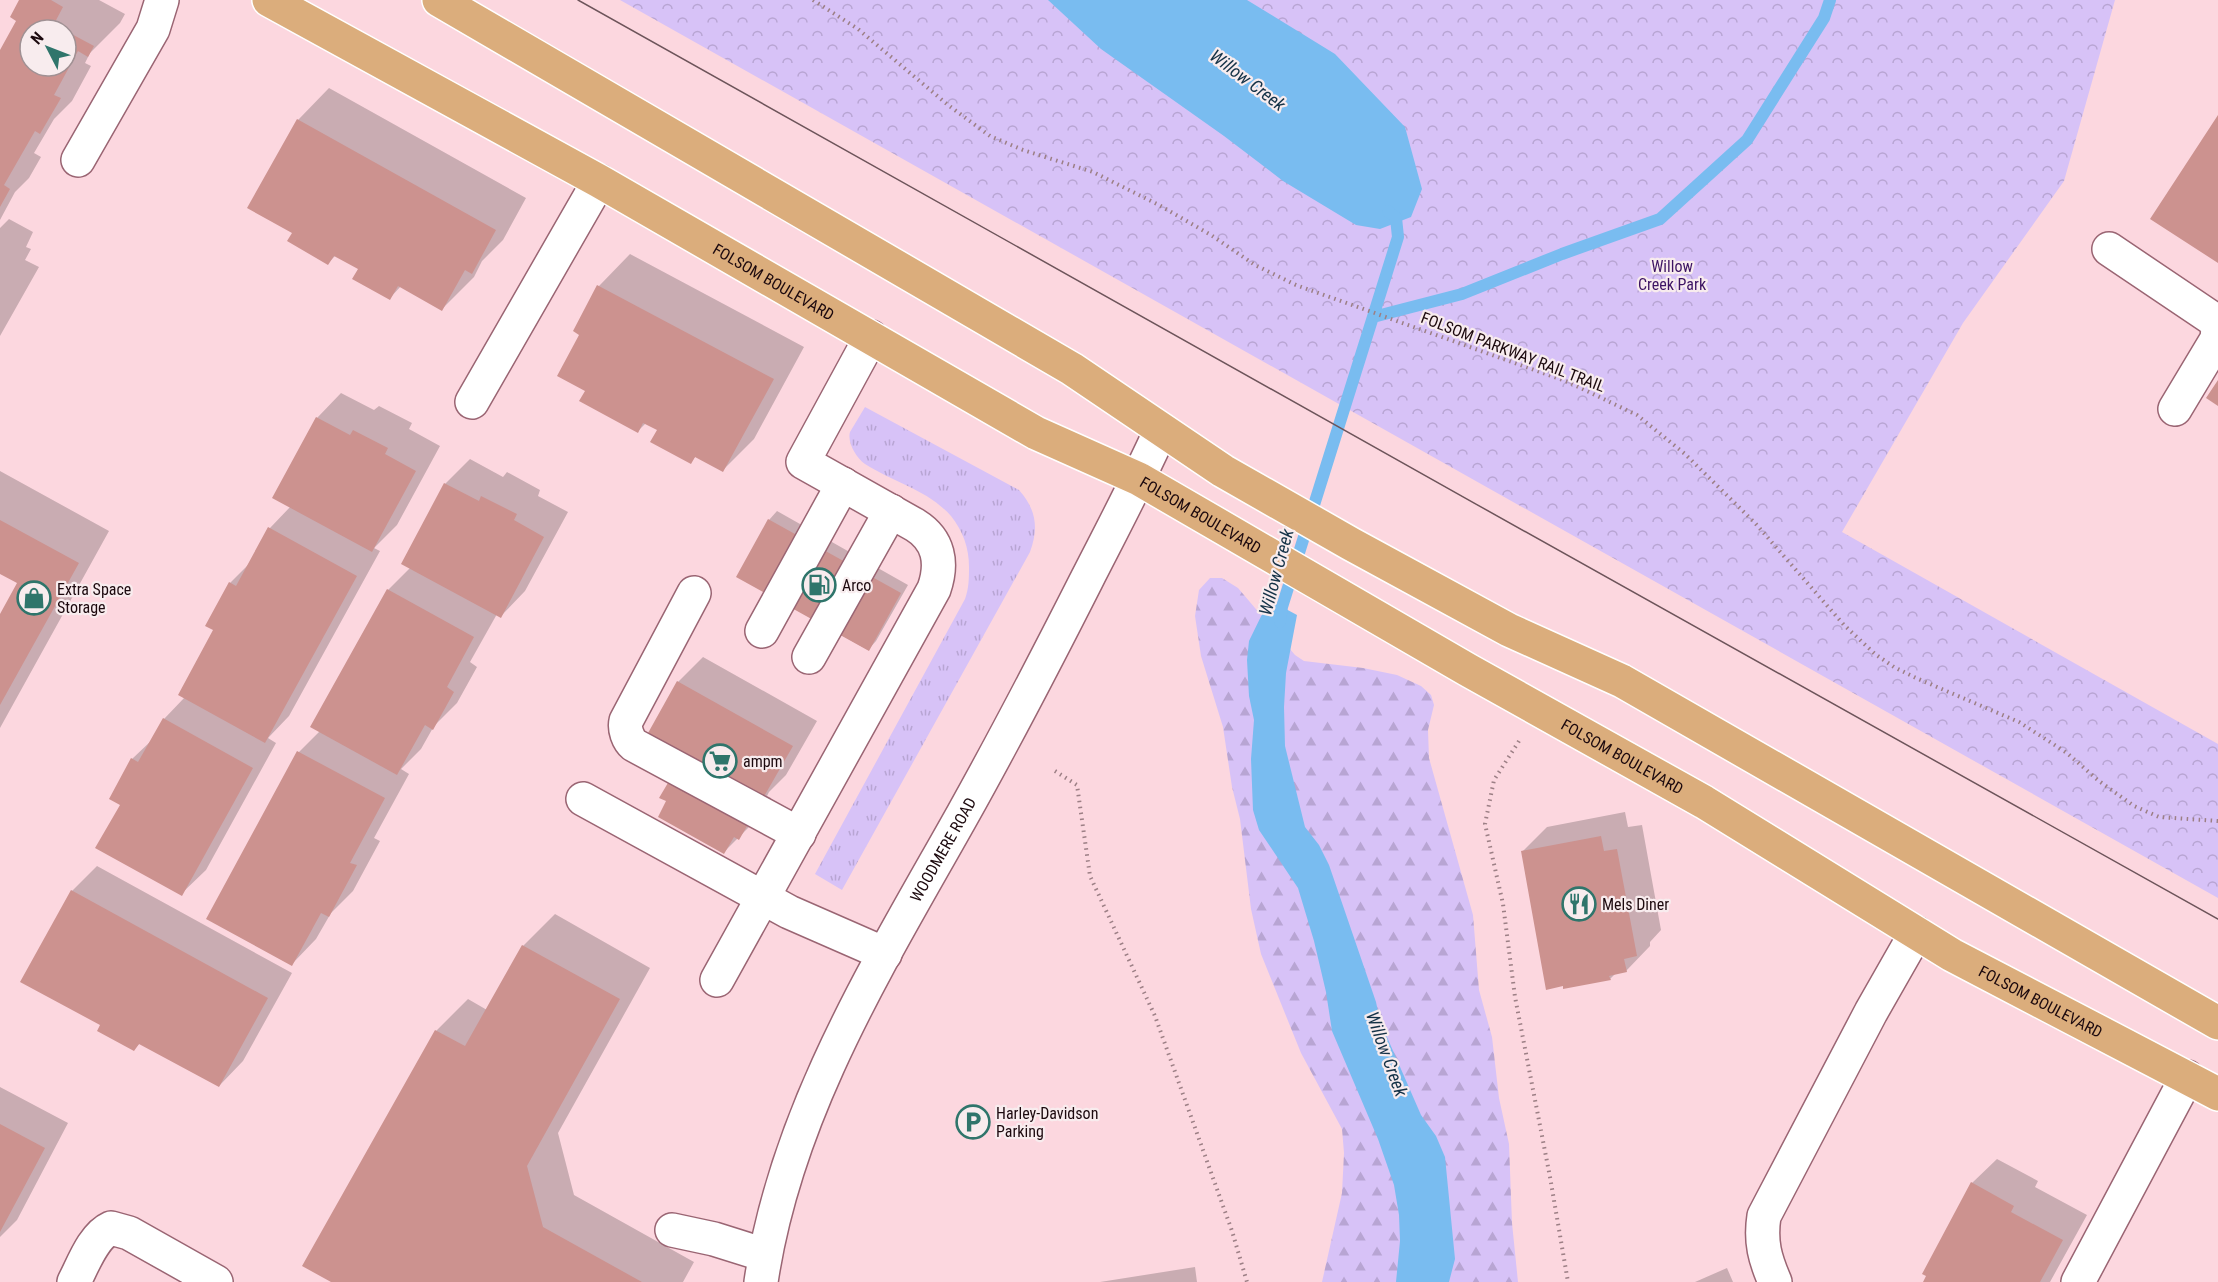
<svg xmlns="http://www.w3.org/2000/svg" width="2218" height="1282" font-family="'Roboto Condensed',sans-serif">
	<defs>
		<pattern id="grass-tufts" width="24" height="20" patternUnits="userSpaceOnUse" patternTransform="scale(1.5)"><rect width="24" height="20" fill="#d7c2f7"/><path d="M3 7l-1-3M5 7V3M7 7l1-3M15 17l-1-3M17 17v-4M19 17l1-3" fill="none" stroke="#b8a5d3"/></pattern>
		<pattern id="forest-firs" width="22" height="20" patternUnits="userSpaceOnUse" patternTransform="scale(1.5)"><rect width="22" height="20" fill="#d7c2f7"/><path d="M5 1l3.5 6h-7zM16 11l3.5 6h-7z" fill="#b8a5d3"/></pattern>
		<pattern id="park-crowns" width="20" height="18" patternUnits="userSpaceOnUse" patternTransform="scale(1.5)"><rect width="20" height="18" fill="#d7c2f7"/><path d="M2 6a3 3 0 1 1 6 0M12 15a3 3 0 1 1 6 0" fill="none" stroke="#b8a5d3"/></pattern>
	</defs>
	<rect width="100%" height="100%" fill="#fcd7df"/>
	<path fill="url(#grass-tufts)" d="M865,407L1019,490C1036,509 1039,528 1030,552L842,890L815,874L965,599C969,588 969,578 969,567C969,548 963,531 951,516C928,490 893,482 865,464C856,458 847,442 850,432Z"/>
	<path fill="url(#forest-firs)" d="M1210,578H1222L1238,588L1295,655L1304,661L1363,668L1397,675L1421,686L1431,695L1434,705L1428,730L1429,758L1473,915L1479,990L1492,1037L1499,1098L1509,1144L1512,1223L1518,1282H1322L1342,1193L1344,1153L1342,1129L1301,1053L1261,954L1251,909L1240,819L1232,787L1223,727L1201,656L1195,616L1199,590Z"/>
	<path fill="url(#park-crowns)" d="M620,0H2115L2064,181L1963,323L1842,532L2218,744V898Z"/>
	<path fill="#79bcf0" d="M1048,0H1247L1335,54L1405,127L1422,189L1411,217L1380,229L1356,225L1283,181L1224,136L1101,49Z
		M1269,600L1297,615L1286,673L1284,707L1285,746L1305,827L1319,845L1329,865L1376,1002L1380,1021L1421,1115L1436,1136L1445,1157L1455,1259L1449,1282H1396L1400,1241L1399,1215L1394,1185L1378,1139L1332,1031L1326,992L1314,941L1298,888L1259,830L1253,810L1251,759L1254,720L1249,696L1247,660L1249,641Z"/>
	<path fill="#0003" fill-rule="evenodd" d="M21,0H99L125,14L120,23L90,53L85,63L91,66L72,101L54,119L34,153L41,157L29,178L15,192L0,220V53L18,20ZM30,30H66V66H30Z
		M329,88L526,198L503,240L482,261L474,277L442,309L401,286L390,298L360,268L336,255L328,263L294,232L298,120Z
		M9,219L33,232L26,247L31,249L25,260L39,267L0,336V228Z
		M630,254L804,347L754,439L723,470L696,456L691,462L659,429L646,423L638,431L587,390L581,334L575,331L599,286Z
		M341,393L374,410L379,406L412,423L409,429L440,446L397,525L374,548L380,551L289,716L268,738L276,743L206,870L181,894L122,804L132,759L152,740L164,719L185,697L215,629L230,583L251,562L270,528L291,506L317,418Z
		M470,459L503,477L507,472L540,490L538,496L568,512L525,591L501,616L497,614L470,662L477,667L457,703L434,726L421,749L401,769L409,774L374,838L380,841L353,891L331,913L316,939L292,964L208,919L299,752L320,731L388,590L410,568L445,484Z
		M0,471L109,531L0,728V617L19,583L0,572Z
		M777,511L908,585L876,641L868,650L738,577L769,520Z
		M703,657L817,721L786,775L769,792L767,796L771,798L763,813L724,852L668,801L677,771L640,750L678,682Z
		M1625,812L1628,827L1642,825L1661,930L1650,942V946L1626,971L1616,973L1610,979L1522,852L1547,827Z
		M97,866L292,973L243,1061L219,1086L140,1043L134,1049L72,891Z
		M555,914L650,968L558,1133L574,1195L694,1262L683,1282H334L436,1031L468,999L487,1010L523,946Z
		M0,1087L68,1123L17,1220L0,1237Z
		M1997,1159L2038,1181L2035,1187L2087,1215L2050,1282H1924L1972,1183Z
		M1195,1267L1197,1282H1100Z
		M1727,1268L1733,1282H1695Z"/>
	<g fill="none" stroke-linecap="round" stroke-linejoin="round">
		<path stroke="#79bcf0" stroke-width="12" d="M1373,317L1462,294L1562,254L1660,219L1747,140L1824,18L1830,0
			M1280,622L1282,607L1398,237L1396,218L1388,211"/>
	</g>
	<path fill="#cc928f" d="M19,0H51L63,7L54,24L65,30H30V66H66V31L94,46L88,57L78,51L54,95L61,98L40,134L35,131L4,185L10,189L0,207V50L16,21L10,17Z
		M2218,115V263L2150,219Z
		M297,119L496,230L472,274L465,270L442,311L398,286L390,300L352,279L358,269L334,256L328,265L287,241L292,233L247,208Z
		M597,285L774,379L723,472L695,457L691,464L650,442L657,430L643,423L638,433L579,401L585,391L557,376L579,335L573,331Z
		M2218,380V406L2206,398Z
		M316,417L350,435L353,430L388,448L385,454L416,471L372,552L272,498Z
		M444,483L479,501L481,496L517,514L514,520L544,537L501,618L401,564Z
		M768,519L901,593L869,651L736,577Z
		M0,520L79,563L0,705V614L17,583L0,574Z
		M268,527L357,576L265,743L178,695L213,630L205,626L229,582L236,586Z
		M387,589L474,637L447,687L454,692L433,730L425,725L397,775L310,727Z
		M677,681L793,746L739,840L734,837L724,854L658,817L666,801L659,798L675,771L638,751Z
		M163,718L253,768L182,896L95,848L120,805L109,799L131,758L138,762Z
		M297,751L385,798L350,863L357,865L329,917L321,913L292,966L206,919Z
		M1601,836L1604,851L1617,849L1637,956L1624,959L1627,972L1609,976L1611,980L1563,989V986L1546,990L1521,851Z
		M71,890L268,998L219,1087L139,1044L134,1051L97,1031L100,1025L20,982Z
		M522,945L620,999L527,1166L543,1227L642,1282H331L302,1266L435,1030L465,1046Z
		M0,1124L45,1148L0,1232Z
		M1971,1182L2014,1206L2011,1212L2063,1240L2040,1282H1923L1926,1276L1922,1274Z"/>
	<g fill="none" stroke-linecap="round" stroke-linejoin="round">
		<defs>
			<g id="minor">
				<path d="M78,160L153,29L162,0"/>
				<path d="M2109,249L2213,319L2218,328L2217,339L2175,409"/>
				<path d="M472,402L599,181"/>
				<path d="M694,593L626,721C624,729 628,740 634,745L799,834"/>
				<path d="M762,631L843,484"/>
				<path d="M809,657L891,511"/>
				<path d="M583,799L789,912L885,954"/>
				<path d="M717,980L934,589C943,563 939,540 915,525L803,462L871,337"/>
				<path d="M672,1230L714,1239L765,1255"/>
				<path d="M74,1282C83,1265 93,1236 111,1228L129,1233L216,1282"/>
				<path id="s1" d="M761,1282C786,1111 880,962 963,814C1006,737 1047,658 1087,579C1112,530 1138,481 1161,430"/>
				<path d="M1775,1282C1765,1259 1760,1242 1764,1216L1871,1012L1916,933"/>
				<path d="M2078,1282L2187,1077"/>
			</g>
			<g id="major">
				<path id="s2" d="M269,0L599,181L1036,433L1139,479L1468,670L1704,802L1952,955L2218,1094"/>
				<path d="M439,0L1072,369L1223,471L1351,544L1509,630L1622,681L2218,1023"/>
			</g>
		</defs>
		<use href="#minor" stroke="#9a6573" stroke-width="36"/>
		<use href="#major" stroke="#fff" stroke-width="36"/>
		<path stroke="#9c7f85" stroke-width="4" stroke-dasharray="1.5 4.5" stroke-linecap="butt" d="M813,0L858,29L948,105L990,136L1023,150L1093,172L1159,205L1211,235L1255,265L1296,285L1568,382L1637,415L1685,454L1755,523L1844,625L1875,654L1894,667L1916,678L2019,722L2067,753L2099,781L2134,806L2159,817L2218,821
			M1519,741L1494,780L1485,824L1503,904L1515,997L1550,1177L1568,1282
			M1055,771L1077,785L1090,876L1155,1016L1232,1231L1247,1282"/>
		<use href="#minor" stroke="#fff" stroke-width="33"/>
		<use href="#major" stroke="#dbad7c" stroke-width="33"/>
		<path stroke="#6d545a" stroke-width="1.5" d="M578,0C1124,308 1671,613 2218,919"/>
	</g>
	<defs>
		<symbol id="fuel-ring" viewBox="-11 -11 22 22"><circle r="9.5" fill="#f8ecee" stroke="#2f756b" stroke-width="1.5"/><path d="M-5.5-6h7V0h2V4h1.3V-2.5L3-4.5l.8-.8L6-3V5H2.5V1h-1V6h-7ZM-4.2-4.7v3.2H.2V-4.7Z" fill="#2f756b"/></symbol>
		<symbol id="shop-ring" viewBox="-11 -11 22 22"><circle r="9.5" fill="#f8ecee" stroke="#2f756b" stroke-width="1.5"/><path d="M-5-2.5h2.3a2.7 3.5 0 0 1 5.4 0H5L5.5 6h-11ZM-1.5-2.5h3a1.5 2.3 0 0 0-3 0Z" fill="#2f756b"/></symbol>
		<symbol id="supermarket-ring" viewBox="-11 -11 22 22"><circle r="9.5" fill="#f8ecee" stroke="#2f756b" stroke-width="1.5"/><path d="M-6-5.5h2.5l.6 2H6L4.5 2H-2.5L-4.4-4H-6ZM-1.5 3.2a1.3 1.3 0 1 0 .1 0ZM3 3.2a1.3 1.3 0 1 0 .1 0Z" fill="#2f756b"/></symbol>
		<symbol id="restaurant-ring" viewBox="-11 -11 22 22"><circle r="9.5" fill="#f8ecee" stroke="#2f756b" stroke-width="1.5"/><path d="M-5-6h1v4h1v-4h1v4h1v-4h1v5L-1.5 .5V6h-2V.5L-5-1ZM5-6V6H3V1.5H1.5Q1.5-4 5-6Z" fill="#2f756b"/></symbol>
		<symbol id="parking-ring" viewBox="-11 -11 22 22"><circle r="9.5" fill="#f8ecee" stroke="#2f756b" stroke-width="1.5"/><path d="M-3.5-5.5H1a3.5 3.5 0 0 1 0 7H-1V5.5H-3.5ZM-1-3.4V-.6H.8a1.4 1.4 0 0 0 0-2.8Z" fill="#2f756b"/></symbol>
	</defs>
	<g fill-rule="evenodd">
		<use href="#fuel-ring" x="800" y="566" width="38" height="38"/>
		<use href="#shop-ring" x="15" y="579" width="38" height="38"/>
		<use href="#supermarket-ring" x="701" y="742" width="38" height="38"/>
		<use href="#restaurant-ring" x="1560" y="885" width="38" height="38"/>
		<use href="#parking-ring" x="954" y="1103" width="38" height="38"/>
	</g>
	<g text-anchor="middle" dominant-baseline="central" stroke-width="4.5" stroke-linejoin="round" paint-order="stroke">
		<g font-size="16" fill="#3c1363" stroke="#f8ecee">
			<text x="1672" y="266">Willow<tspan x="1672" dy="18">Creek Park</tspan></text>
		</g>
		<g font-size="16" fill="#1c090e" stroke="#f8ecee">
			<text stroke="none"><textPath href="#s2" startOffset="578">FOLSOM BOULEVARD</textPath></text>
			<text transform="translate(1513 352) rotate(21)">FOLSOM PARKWAY RAIL TRAIL</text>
			<text stroke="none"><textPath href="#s2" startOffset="1065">FOLSOM BOULEVARD</textPath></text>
			<text stroke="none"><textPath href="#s2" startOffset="1551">FOLSOM BOULEVARD</textPath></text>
			<text stroke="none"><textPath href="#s1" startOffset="472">WOODMERE ROAD</textPath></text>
			<text stroke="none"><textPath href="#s2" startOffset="2036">FOLSOM BOULEVARD</textPath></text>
		</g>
		<g font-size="16" fill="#1c090e" stroke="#f8ecee" text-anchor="start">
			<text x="842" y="585">Arco</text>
			<text x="57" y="589">Extra Space<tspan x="57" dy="18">Storage</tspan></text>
			<text x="743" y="761">ampm</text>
			<text x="1602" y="904">Mels Diner</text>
			<text x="996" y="1113">Harley-Davidson<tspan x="996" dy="18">Parking</tspan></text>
		</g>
		<g font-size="18" font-style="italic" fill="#143247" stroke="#f8ecee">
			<text transform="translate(1248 80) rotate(37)">Willow Creek</text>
			<text transform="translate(1276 572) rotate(-75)">Willow Creek</text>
			<text transform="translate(1387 1054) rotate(70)">Willow Creek</text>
		</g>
	</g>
	<g transform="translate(48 48) rotate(312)"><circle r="28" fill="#f8ecee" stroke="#a09194" stroke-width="1.5"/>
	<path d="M0-4.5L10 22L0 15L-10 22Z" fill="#2f756b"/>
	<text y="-9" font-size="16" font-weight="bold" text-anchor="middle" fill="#1c090e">N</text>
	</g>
</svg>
